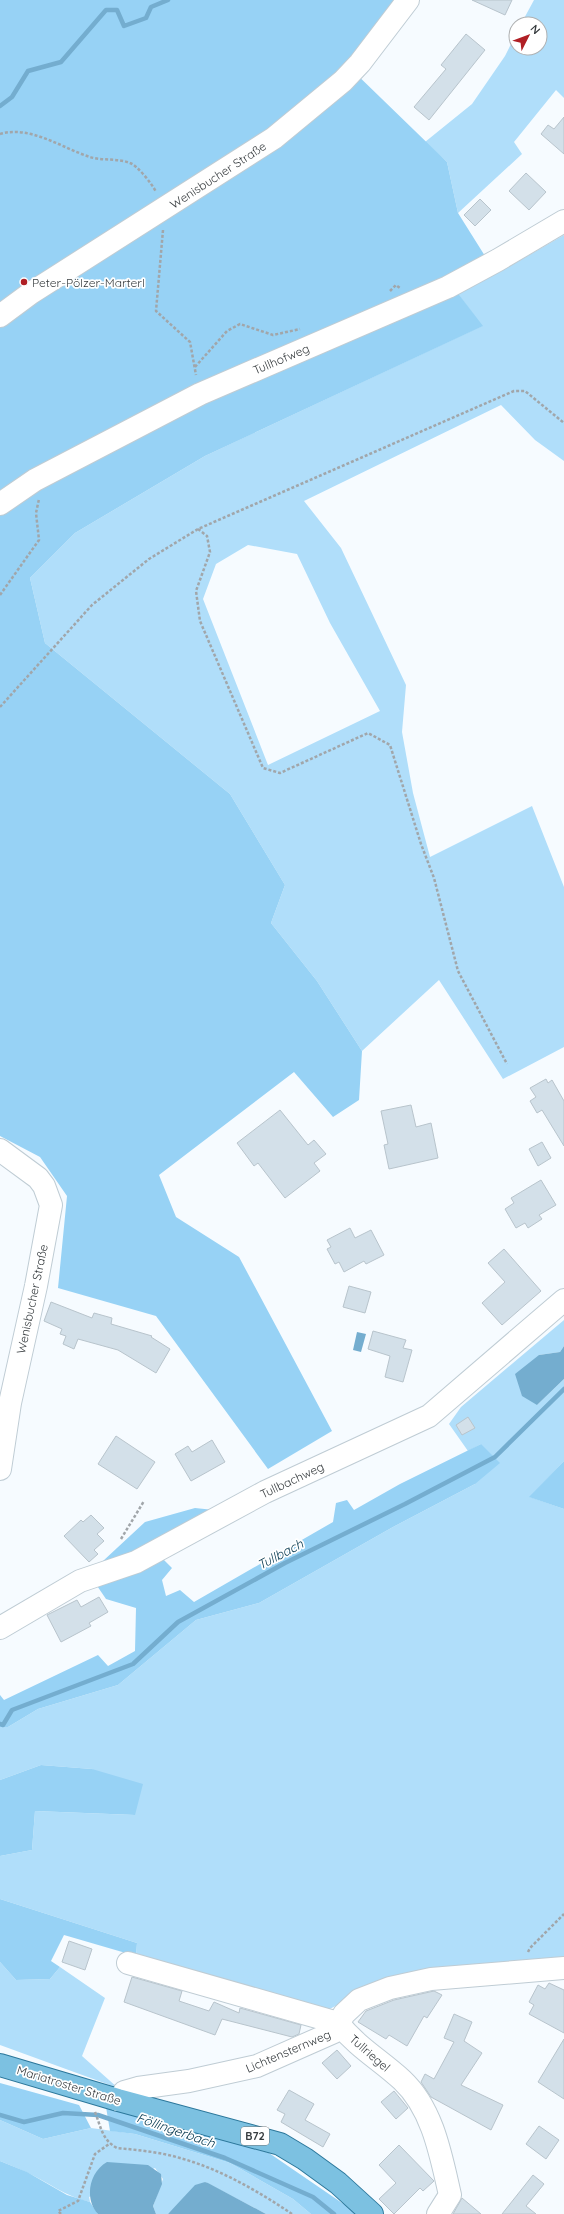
<svg xmlns="http://www.w3.org/2000/svg" width="564" height="2214" font-family="Quicksand,sans-serif">
	<rect width="100%" height="100%" fill="#f6fbff"/>
	<path fill="#b0defa" fill-rule="evenodd" d="M534,0H564V98L556,90L514,142L522,154L458,213L447,162L425,142L472,104L505,56L516,34V48H540V24H521Z
		M564,235V461L535,440L501,405L304,501L341,548L406,685L402,732L413,793L430,857L532,806L564,887V1047L503,1079L439,980L362,1051L317,981L271,923L285,885L230,794L45,643L30,578L75,533L205,456L482,326L447,279L485,256L498,273ZM248,545L297,554L330,623L380,711L268,765L203,599L216,564Z
		M564,1320V1346L560,1352L539,1355L537,1405L564,1379V1461L530,1497L564,1509V1975L525,1978L347,2000L322,2013L136,1956L137,1943L0,1899V1856L32,1850L35,1811L134,1815L92,1769L41,1765L0,1780V1727H8L38,1709L118,1685L196,1620L259,1603L393,1527L475,1484L481,1444L468,1451L449,1424L461,1407Z
		M0,1962L16,1980L50,1979L60,1967L105,1998L82,2056L118,2088L0,2045Z
		M0,2120L43,2139L91,2128L135,2134L230,2163L293,2199L311,2214H266L205,2182L168,2214H156L153,2206L163,2179L155,2168L89,2197L90,2202C66,2197 48,2182 26,2172C18,2168 9,2165 0,2161Z"/>
	<path fill="#97d2f5" d="M0,0H400L349,67L447,162L458,213L485,256L447,279L483,326L205,456L75,533L30,578L45,643L230,794L285,885L271,923L317,981L362,1051L359,1100L333,1117L294,1072L159,1175L176,1217L239,1257L332,1431L268,1469L156,1316L58,1288L67,1196L40,1157L0,1136Z
		M481,1444L500,1463L475,1484L393,1527L259,1603L196,1620L118,1685L38,1709L8,1727H0V1695L4,1700L98,1655L108,1666L135,1651L136,1608L106,1599L89,1574L145,1522L195,1508L242,1513L158,1554L172,1568L162,1580L166,1596L180,1590L194,1602L333,1522L336,1503L347,1500L354,1510L400,1484Z
		M564,1461V1509L529,1497Z
		M41,1765L92,1769L143,1784L135,1815L35,1811L32,1850L0,1856V1780Z
		M0,1899L137,1943L136,1956L64,1935L51,1961L60,1967L50,1979L16,1980L0,1962Z
		M0,2083L79,2105L91,2128L43,2139L0,2120Z
		M106,2107L269,2153L345,2205L355,2214H311L293,2199L230,2163L135,2134L110,2131Z
		M0,2161L27,2172L67,2195L90,2202L98,2214H0Z"/>
	<path fill="#74adcf" d="M357,1332L366,1334L361,1352L353,1350Z
		M564,1346V1379L537,1405L522,1396L515,1374L539,1355L560,1352Z
		M107,2162L148,2165L161,2174L162,2184L153,2206L156,2214H98C84,2199 89,2172 107,2162Z
		M205,2182L208,2183L266,2214H168L195,2185Z"/>
	<g fill="none" stroke-linecap="round" stroke-linejoin="round">
		<path stroke="#74adcf" stroke-width="4.5" d="M0,106L12,97L28,71L61,62L106,10H117L124,26L146,18L151,7L168,0
			M0,1724L3,1725L12,1710L133,1664L178,1622L285,1563L405,1504L495,1457L564,1389
			M0,2115L24,2122L63,2113L98,2115L225,2158L313,2197L334,2214"/>
	</g>
	<path fill="#d3e0e9" stroke="#b8c4cc" d="M472,0H512L505,15Z
		M466,34L485,50L429,120L414,107L446,69L441,65Z
		M564,117V154L541,134L548,125L554,129Z
		M526,173L546,192L529,210L509,191Z
		M480,199L491,210L475,226L464,215Z
		M546,1079L548,1083L552,1080L564,1101V1146L542,1110L537,1113L530,1101L536,1097L530,1088Z
		M411,1105L416,1127L431,1123L438,1158L389,1169L384,1145L388,1144L381,1111Z
		M280,1110L308,1145L314,1140L326,1154L314,1163L320,1171L285,1198L258,1163L254,1166L237,1143Z
		M542,1142L551,1158L538,1166L529,1149Z
		M541,1180L556,1205L539,1215L542,1219L528,1228L525,1223L516,1228L505,1209L514,1203L511,1198Z
		M350,1228L355,1238L371,1230L384,1255L366,1264L364,1261L344,1272L339,1262L335,1264L327,1249L331,1247L327,1240Z
		M504,1249L541,1291L502,1325L482,1303L505,1282L488,1263Z
		M349,1286L371,1292L365,1313L343,1307Z
		M51,1302L92,1318L94,1313L112,1318L111,1324L152,1336L151,1337L170,1349L156,1373L118,1350L78,1339L74,1349L63,1344L66,1336L60,1334L62,1329L44,1321Z
		M373,1331L406,1340L403,1348L412,1350L403,1382L385,1377L390,1356L368,1349Z
		M468,1417L475,1428L462,1435L456,1425Z
		M116,1436L155,1462L137,1489L98,1464Z
		M212,1440L225,1462L191,1481L175,1454L188,1446L192,1452Z
		M91,1515L104,1528L97,1534L104,1541L94,1550L98,1554L89,1562L64,1536L81,1520L83,1522Z
		M99,1597L108,1612L89,1623L91,1626L61,1642L47,1615L77,1600L81,1607Z
		M69,1941L92,1949L85,1970L62,1962Z
		M132,1977L182,1991L179,2001L209,2011L214,2002L239,2013L240,2008L301,2025L299,2034L292,2037L222,2019L215,2035L124,2002Z
		M549,1983L564,1990V2033L529,2014L534,2005L529,2002L538,1985L545,1989Z
		M434,1991L442,1995L427,2018L424,2016L407,2046L389,2035L386,2039L358,2022L366,2011L394,2000Z
		M454,2014L472,2022L464,2041L482,2053L461,2085L503,2105L491,2130L431,2097L421,2082L425,2074L434,2079L454,2042L444,2038Z
		M564,2039V2099L538,2082Z
		M337,2050L351,2066L337,2079L322,2063Z
		M289,2090L314,2104L305,2120L330,2134L323,2147L281,2122L285,2114L277,2110Z
		M394,2091L408,2108L396,2119L381,2102Z
		M539,2126L559,2140L546,2159L526,2144Z
		M399,2145L434,2181L423,2191L420,2188L394,2214L379,2199L396,2183L379,2165Z
		M533,2175L544,2184L526,2206L536,2214H502Z
		M462,2198L481,2214H453Z"/>
	<g fill="none" stroke-linecap="round" stroke-linejoin="round">
		<defs>
			<path id="minor" d="M0,316L31,293L274,138L343,81L360,63L408,0
				M0,504L35,480L200,394L448,287L498,260L564,221
				M0,1150L38,1178L44,1186L51,1205L36,1286L10,1403L0,1469
				M0,1628L80,1581L136,1562L265,1492L429,1416L564,1300
				M128,1963L338,2023C358,2048 379,2059 402,2080C433,2109 441,2156 450,2195L438,2214
				M118,2100L124,2092L138,2088L189,2081L257,2066L334,2032L344,2014L359,2000L390,1988L431,1979L564,1968"/>
			<path id="major" d="M0,2065L118,2100L280,2144L305,2159L338,2183L372,2214"/>
		</defs>
		<use href="#minor" stroke="#bfccd4" stroke-width="24"/>
		<use href="#major" stroke="#2b779b" stroke-width="24"/>
		<path stroke="#a1a6aa" stroke-width="2.5" stroke-dasharray="3 2" stroke-linecap="butt" d="M0,134C30,125 62,148 90,157C103,161 118,158 130,163C137,165 153,185 156,192
			M163,230L156,311L190,342L196,375
			M390,291L396,285L400,288
			M195,367L227,331L240,324L273,335L300,329
			M198,529L207,536L210,552L196,591L200,621L263,768L280,773L368,733L390,745L421,844L434,878L458,971L507,1064
			M0,595L39,540L36,513L39,499
			M0,707L92,605L149,559L198,529L514,391H525L564,423
			M121,1539L144,1501
			M528,1952L530,1948L564,1914
			M95,2112C101,2127 102,2140 117,2148C138,2150 160,2152 180,2158C220,2169 258,2191 292,2214
			M61,2214L58,2211L78,2201L95,2154L109,2144"/>
		<use href="#minor" stroke="#fff" stroke-width="22"/>
		<use href="#major" stroke="#7cc1e1" stroke-width="22"/>
	</g>
	<circle fill="#b01f25" stroke="#fff" stroke-width="1.5" cx="24" cy="282" r="4"/>
	<g text-anchor="middle" dominant-baseline="central" stroke-width="3.5" stroke-linejoin="round" paint-order="stroke">
		<rect fill="#fff" stroke="#737679" stroke-width="1" x="241" y="2127" width="28" height="18" rx="3"/>
		<g font-size="11" font-weight="bold" fill="#373c3f">
			<text x="255" y="2136">B72</text>
		</g>
		<g font-size="12" fill="#373c3f" stroke="#fff">
			<text transform="translate(218 175) rotate(-33)">Wenisbucher Straße</text>
			<text transform="translate(281 359) rotate(-23)">Tullhofweg</text>
			<text transform="translate(32 1299) rotate(-78)">Wenisbucher Straße</text>
			<text transform="translate(292 1480) rotate(-25)">Tullbachweg</text>
			<text transform="translate(288 2051) rotate(-23)">Lichtensternweg</text>
			<text transform="translate(370 2053) rotate(41)">Tullriegel</text>
			<text transform="translate(69 2085) rotate(17)">Mariatroster Straße</text>
		</g>
		<g font-size="12" fill="#373c3f" stroke="#fff" text-anchor="start">
			<text x="32" y="282">Peter-Pölzer-Marterl</text>
		</g>
		<g font-size="13" font-style="italic" fill="#02354c" stroke="#fff">
			<text transform="translate(280 1554) rotate(-28)">Tullbach</text>
			<text transform="translate(176 2130) rotate(19)">Föllingerbach</text>
		</g>
	</g>
	<g transform="translate(528 36) rotate(48)"><circle r="19" fill="#ffffff" stroke="#afb1b2"/>
	<path d="M0-3L7 15L0 10L-7 15Z" fill="#b01f25"/>
	<text y="-6" font-size="11" font-weight="bold" text-anchor="middle" fill="#373c3f">N</text>
	</g>
</svg>
